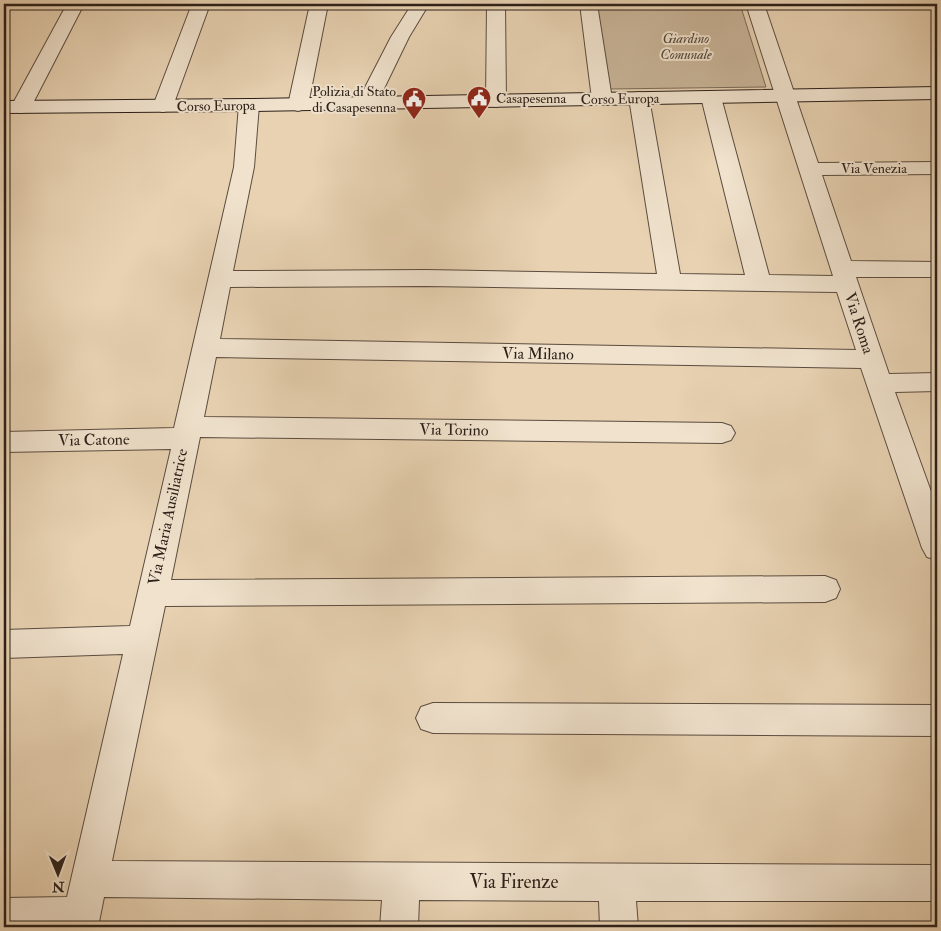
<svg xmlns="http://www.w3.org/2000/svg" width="941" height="931" font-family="'IM FELL Double Pica',serif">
	<rect width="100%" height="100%" fill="#e8d2b2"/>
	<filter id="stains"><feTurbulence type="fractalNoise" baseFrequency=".004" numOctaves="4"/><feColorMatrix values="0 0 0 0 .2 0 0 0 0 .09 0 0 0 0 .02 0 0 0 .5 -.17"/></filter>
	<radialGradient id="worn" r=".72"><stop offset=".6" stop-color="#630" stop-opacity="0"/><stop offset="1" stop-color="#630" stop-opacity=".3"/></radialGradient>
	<path fill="#c8b498" stroke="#7a6a58" d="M597,4H740L766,87L608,89Z"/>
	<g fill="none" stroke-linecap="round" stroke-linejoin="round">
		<defs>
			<path id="street" d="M67,4H84L31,107L28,111L21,113L14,111L11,107Z
				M192,4H210L173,106L170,110L163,112L156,110L153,106Z
				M310,4H328L308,105L305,109L298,111L291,109L288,105Z
				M412,4H429L409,37L377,103L374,107L367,109L360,107L357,103L391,37Z
				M487,4H505L506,101L503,105L496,107L489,105L486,101Z
				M580,4H597L612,99L609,103L602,105L595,103L592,99Z
				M746,4H764L818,163L937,162V174L822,175L851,261L937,262V277H856L889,374L937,373V391L895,392L937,508V560L927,557L922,548L861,368L216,357L204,417L722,423L731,426L735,433L731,440L722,443L200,437L171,580L825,576L836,580L840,589L836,598L825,602L165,606L112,861L937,865V901H636L638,927H600L599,901L419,900L418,927H380L382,900L104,897L98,927H4V898L67,897L123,654L4,658V630L130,626L171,449L4,452V432L174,428L234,167L239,105L242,101L249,99L256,101L259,105L254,167L233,271L426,270L657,274L629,98L632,94L639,92L646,94L649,98L680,274L745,275L701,97L704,93L711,91L718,93L721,97L769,275L833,276ZM426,286L837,292L856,350L220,339L230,287Z
				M433,703L937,705V736L433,733L421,729L416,718L421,707Z"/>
			<path id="secondary" d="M937,87V99L249,111L4,113V101L249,99Z"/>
		</defs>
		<use href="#street" stroke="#5b4c3f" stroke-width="2"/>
		<use href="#secondary" stroke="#2c2019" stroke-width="2"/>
		<use href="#street" fill="#f0e2cd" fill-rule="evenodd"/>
		<use href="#secondary" fill="#f0e2cd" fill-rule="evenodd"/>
	</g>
	<defs>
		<symbol id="civic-pin" viewBox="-11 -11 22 30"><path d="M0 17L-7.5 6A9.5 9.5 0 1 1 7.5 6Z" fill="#8f2418" stroke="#f0e2cd"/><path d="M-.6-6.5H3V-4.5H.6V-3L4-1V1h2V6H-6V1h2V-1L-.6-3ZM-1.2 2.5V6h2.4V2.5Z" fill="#fff"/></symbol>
	</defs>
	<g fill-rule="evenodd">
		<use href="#civic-pin" x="465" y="84" width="28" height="38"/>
		<use href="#civic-pin" x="400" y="85" width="28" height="38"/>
	</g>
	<g text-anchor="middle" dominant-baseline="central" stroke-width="4" stroke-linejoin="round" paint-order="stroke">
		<g font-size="14" font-style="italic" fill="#534539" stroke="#f0e2cd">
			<text x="686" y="38">Giardino<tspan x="686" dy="16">Comunale</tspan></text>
		</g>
		<g font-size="14" fill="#2c2019" stroke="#f0e2cd" text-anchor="end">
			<text x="396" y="91">Polizia di Stato<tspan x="396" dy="16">di Casapesenna</tspan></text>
			<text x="496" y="98" text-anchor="start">Casapesenna</text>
		</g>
		<g font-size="14" fill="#2c2019" stroke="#f0e2cd">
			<text transform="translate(620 99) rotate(-1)">Corso Europa</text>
			<text transform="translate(216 106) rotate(-1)">Corso Europa</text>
			<text x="874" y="168">Via Venezia</text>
		</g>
		<g font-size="16" fill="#2c2019" stroke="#f0e2cd">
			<text transform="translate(859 323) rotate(72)">Via Roma</text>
			<text transform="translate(538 354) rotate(1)">Via Milano</text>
			<text transform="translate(454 430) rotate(1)">Via Torino</text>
			<text transform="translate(94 440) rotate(-1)">Via Catone</text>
			<text transform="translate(168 517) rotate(-78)">Via Maria Ausiliatrice</text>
		</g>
		<g font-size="19" fill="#2c2019" stroke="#f0e2cd">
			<text x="514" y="882">Via Firenze</text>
		</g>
	</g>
	<rect width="941" height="931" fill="none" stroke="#e8d2b2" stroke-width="20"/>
	<rect x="5" y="5" width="931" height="921" fill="none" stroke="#2c2019" stroke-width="2.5"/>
	<rect x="10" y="10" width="921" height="911" fill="none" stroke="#2c2019"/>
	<g transform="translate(58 874) rotate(179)" stroke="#f0e2cd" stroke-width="4" paint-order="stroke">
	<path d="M0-4L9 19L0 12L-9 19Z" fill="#2c2019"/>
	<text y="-8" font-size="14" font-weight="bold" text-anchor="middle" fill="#2c2019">N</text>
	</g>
	<rect width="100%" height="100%" filter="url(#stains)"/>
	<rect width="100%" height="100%" fill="url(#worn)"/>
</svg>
